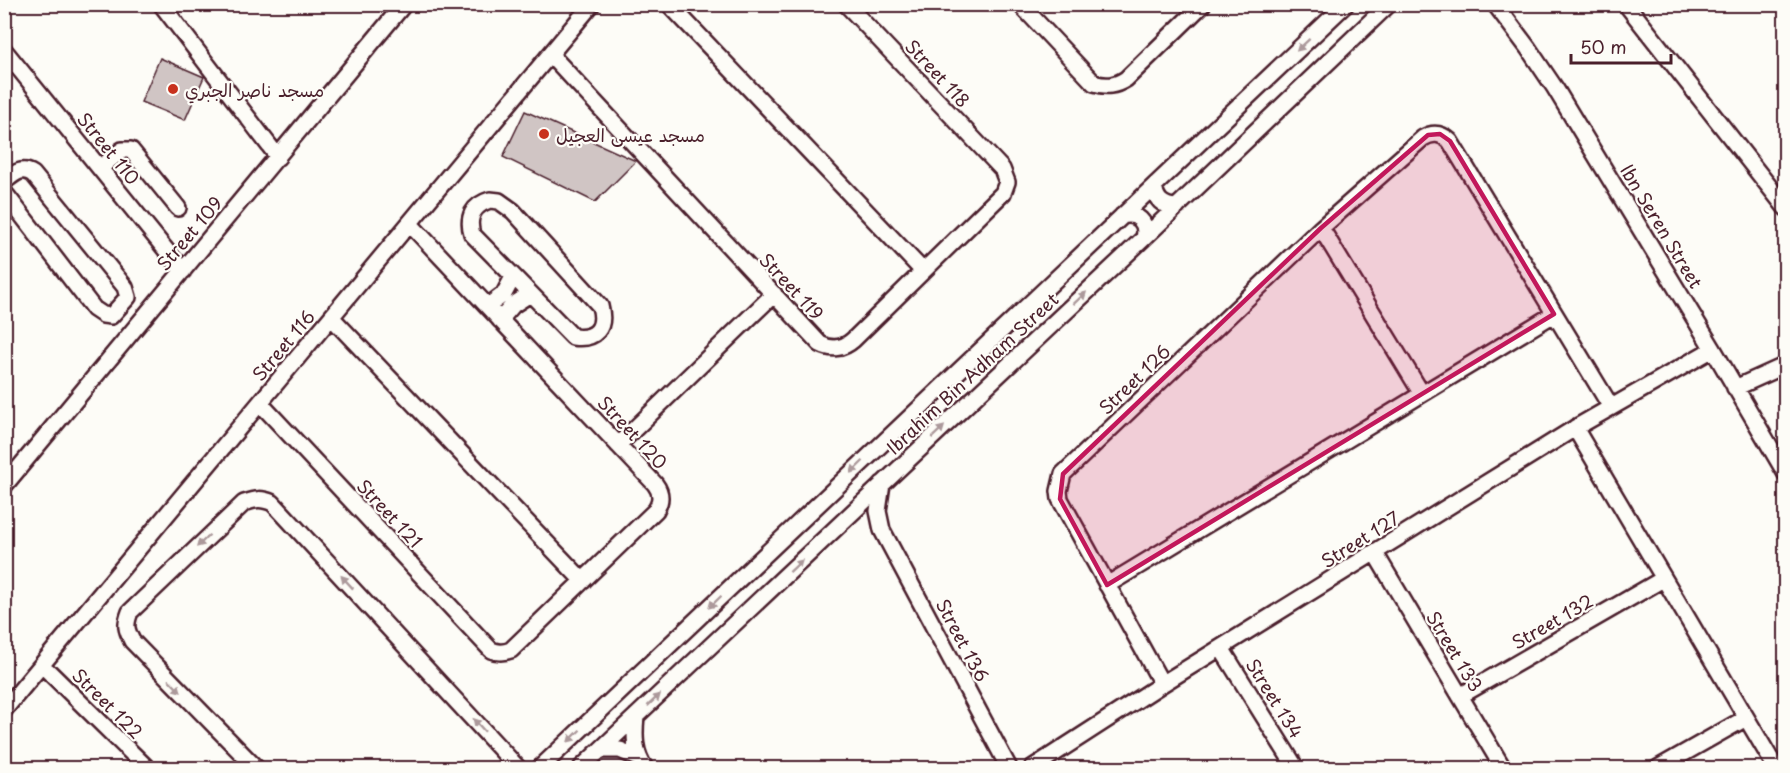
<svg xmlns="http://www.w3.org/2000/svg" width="1790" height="773" font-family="'Playpen Sans','Playpen Sans Arabic',sans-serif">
	<rect width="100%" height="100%" fill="#fdfcf7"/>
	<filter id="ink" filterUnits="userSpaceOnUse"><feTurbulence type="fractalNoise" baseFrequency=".0167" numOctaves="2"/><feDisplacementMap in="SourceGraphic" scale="12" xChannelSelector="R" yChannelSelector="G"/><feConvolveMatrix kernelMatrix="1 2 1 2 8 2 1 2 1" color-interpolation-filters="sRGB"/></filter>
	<g filter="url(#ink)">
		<path fill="#d0c5c4" stroke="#4a1f2b" stroke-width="1.5" d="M160,58L204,77L185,120L141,102Z
			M525,111L636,161L595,202L503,157Z"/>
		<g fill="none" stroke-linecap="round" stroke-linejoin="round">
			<defs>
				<path id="minor" d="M161,4L278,157
					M669,4L923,271
					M1020,4L1094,83C1106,87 1115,86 1126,79L1203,4
					M1495,4L1528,48L1555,88L1713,349L1786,474
					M1626,4L1786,208
					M4,50L183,271
					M551,55L820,344C831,350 843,349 853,340L1003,193L1007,182L1002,169L846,4
					M100,168L122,150H131L178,208
					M4,182C14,174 21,166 33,174L125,287L128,297L111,316L103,315L94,309L4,192
					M1155,185C1154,199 1163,207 1177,207
					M490,200L499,201L513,211L600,306C606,328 596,340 573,337L472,234C467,217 473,205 490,200Z
					M1122,216C1137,212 1148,222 1144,238
					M1321,228L1422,394
					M488,306L504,294L513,277
					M332,318L583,581
					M500,320L513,305L530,294
					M1735,388L1786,365
					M260,403L491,650C498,653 503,653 511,650L656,510C662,500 661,492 655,484L410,224
					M1575,428L1776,768
					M618,445L774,294
					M882,484L878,511L882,530L1009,768
					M4,486L404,4
					M1375,553L1503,768
					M1107,585L1554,314
					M1221,648L1296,768
					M42,665L147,768
					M1162,684L1060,499L1059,491L1063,474L1321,228L1423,138C1433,132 1441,133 1450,141L1611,407
					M1460,696L1663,579
					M4,710L592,4
					M636,716C634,736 634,752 645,768
					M601,750H620L639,758
					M256,768L132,641C126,629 125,625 130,612L244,503C256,499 261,498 273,503L518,768
					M540,768L1346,4
					M581,768L1144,238L1389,4
					M1032,768L1162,684L1575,428L1713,349
					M1658,768L1746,718"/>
			</defs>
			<use href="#minor" stroke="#4a1f2b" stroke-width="20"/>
			<use href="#minor" stroke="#fdfcf7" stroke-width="15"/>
		</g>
		<defs><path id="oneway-solid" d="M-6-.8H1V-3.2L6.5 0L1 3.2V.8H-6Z" transform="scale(1.5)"/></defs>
		<g fill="#ac999b">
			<use href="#oneway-solid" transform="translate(1303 45) rotate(137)"/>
			<use href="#oneway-solid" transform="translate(1080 298) rotate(-43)"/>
			<use href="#oneway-solid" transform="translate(938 432) rotate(-43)"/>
			<use href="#oneway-solid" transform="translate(857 467) rotate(136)"/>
			<use href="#oneway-solid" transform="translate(203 541) rotate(136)"/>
			<use href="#oneway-solid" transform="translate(796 566) rotate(-43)"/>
			<use href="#oneway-solid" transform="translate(347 582) rotate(-133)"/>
			<use href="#oneway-solid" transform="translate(715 602) rotate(136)"/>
			<use href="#oneway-solid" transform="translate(175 686) rotate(46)"/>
			<use href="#oneway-solid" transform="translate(654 700) rotate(-43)"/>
			<use href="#oneway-solid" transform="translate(479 725) rotate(-132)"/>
			<use href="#oneway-solid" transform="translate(574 736) rotate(136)"/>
		</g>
	</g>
	<path fill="#c2185b" fill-opacity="0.2" stroke="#c2185b" stroke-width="4.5" stroke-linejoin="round" d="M1440,134L1450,141L1554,314L1107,585L1060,499L1063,474L1321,228L1428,135Z"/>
	<g fill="#c8321e" stroke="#fdfcf7" stroke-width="2">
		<circle cx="173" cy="89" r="6"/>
		<circle cx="544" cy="134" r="6"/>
	</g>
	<g text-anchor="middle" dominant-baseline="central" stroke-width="4.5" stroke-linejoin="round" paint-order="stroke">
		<g font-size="18" fill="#4a1f2b" stroke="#fdfcf7">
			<text transform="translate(938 73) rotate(47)">Street 118</text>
			<text transform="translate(109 148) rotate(51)">Street 110</text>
			<text transform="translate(1662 226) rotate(59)">Ibn Seren Street</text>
			<text transform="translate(189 233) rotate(-50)">Street 109</text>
			<text transform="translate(792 286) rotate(47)">Street 119</text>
			<text transform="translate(283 345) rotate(-50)">Street 116</text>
			<text transform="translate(972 373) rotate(-43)">Ibrahim Bin Adham Street</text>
			<text transform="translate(1134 379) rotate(-44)">Street 126</text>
			<text transform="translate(633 432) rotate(47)">Street 120</text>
			<text transform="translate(390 513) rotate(47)">Street 121</text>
			<text transform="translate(1360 539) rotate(-32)">Street 127</text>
			<text transform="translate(1552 621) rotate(-30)">Street 132</text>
			<text transform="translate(963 640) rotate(62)">Street 136</text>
			<text transform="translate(1455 651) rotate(59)">Street 133</text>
			<text transform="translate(1275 698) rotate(58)">Street 134</text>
			<text transform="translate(108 703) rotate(45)">Street 122</text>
		</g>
		<g font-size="18" fill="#4a1f2b" stroke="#fdfcf7" text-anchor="start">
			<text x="185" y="89">مسجد ناصر الجبري</text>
			<text x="556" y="134">مسجد عيسى العجيل</text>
		</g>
	</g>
	<rect width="1790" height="773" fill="none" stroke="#fdfcf7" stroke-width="24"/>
	<rect x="12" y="12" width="1766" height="749" fill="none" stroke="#4a1f2b" stroke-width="2" filter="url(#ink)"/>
	<path d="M1571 54v9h100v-9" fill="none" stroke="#4a1f2b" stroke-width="3"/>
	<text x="1580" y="54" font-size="18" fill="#4a1f2b" stroke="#fdfcf7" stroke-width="4.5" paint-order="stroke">50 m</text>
</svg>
